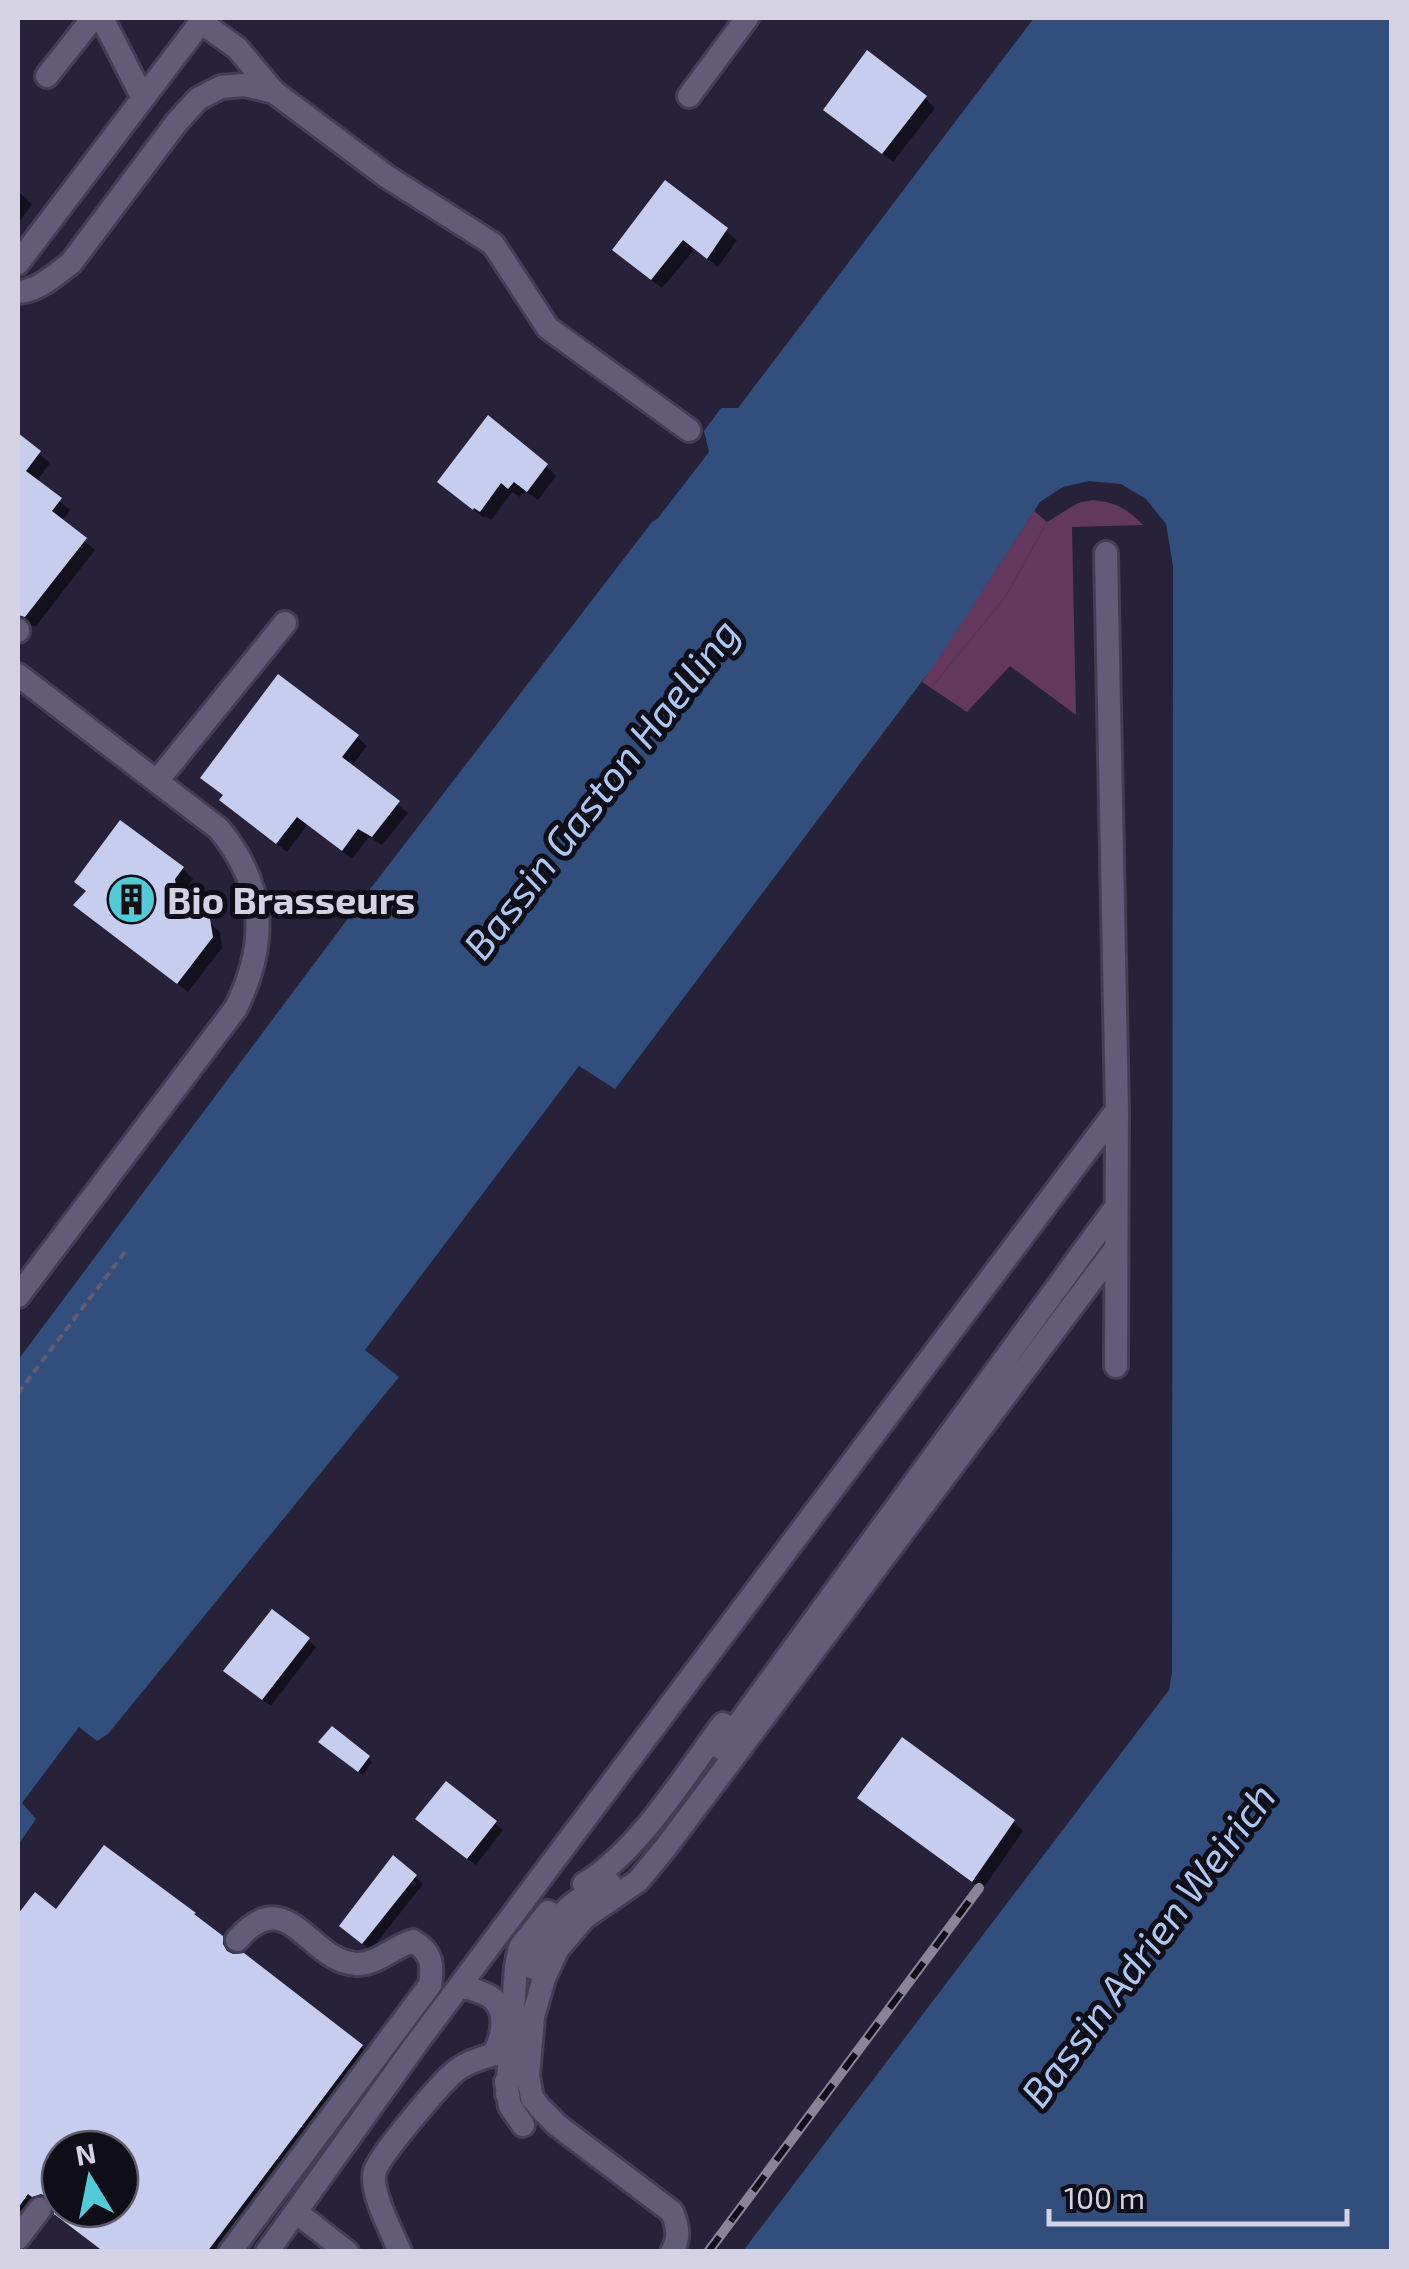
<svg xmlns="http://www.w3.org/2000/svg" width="1409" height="2269" font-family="'Exo 2',sans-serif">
	<rect width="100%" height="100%" fill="#272139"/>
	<path fill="#62385d" d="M1092,500C1115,502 1127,508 1143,525L1072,527L1076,715L1010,666L967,712L931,688L1006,596L1047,522L1078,503Z"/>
	<path fill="#64375e" d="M1034,511L1047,522L1006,596L931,688L922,682Z"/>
	<path fill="#314e7c" d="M1034,18H1391V2251H743L1169,1690L1172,1672L1173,566L1166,524L1146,499L1121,484L1089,481L1063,487L1040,502L935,664L615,1089L579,1066L365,1350L399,1377L108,1734L97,1741L79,1727L22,1803L36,1819L18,1845V1360L364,897L652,522L658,518L709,452L704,431L721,408H738Z"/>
	<path fill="#0007" fill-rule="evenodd" d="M925,98L935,108L893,162L826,110Z
		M665,184L737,240L718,267L695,249L662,288L625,260Z
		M18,191L32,204L18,224Z
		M18,436L50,463L36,482L70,510L62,521L95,550L36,626L26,625L18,619Z
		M546,466L556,476L538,500L525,491L520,497L512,492L491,520L485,516L484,518L450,492Z
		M357,737L367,746L351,767L408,813L382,845L369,837L352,859L308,824L287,852L232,810L222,800L225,796L213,787Z
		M183,869L193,879L185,890L186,903L220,932L222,948L188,992L87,915Z
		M272,1612L316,1647L271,1706L234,1678Z
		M326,1746L368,1758L372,1762L363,1775Z
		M447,1785L503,1830L476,1865L426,1826Z
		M870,1807L1014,1822L1023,1831L982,1890Z
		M415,1877L423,1884L371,1950L350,1934Z
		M35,1896L57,1913L221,1938L232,1949V1957L361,2047L371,2057L225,2252H104L67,2224L57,2205L53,2203L44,2206L18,2230V1918ZM60,2149H120V2209H60Z"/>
	<path fill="#c7cdee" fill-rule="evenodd" d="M867,50L927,96L882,154L823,110Z
		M665,180L728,228L707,259L683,240L651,280L612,250Z
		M488,415L548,464L527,492L514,482L508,489L501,483L480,512L474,508L473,510L437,482Z
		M18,433L41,451L26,471L62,498L52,511L87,538L25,617L18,615Z
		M278,674L359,735L342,757L400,801L372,837L358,829L342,851L297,817L276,844L219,800L223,795L200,778Z
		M120,820L184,867L175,879L177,893L210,919L213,937L177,984L73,905L86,891L74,882Z
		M272,1609L310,1638L262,1700L223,1671Z
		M332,1726L370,1756L358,1772L318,1742Z
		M902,1737L1015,1820L972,1882L857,1798Z
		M446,1781L497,1821L467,1859L415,1819Z
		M104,1845L196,1913L194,1914L223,1936V1944L227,1951L233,1954L244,1953L363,2045L207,2252H104L54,2214V2204L48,2197L41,2194L32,2197L28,2194L18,2208V1914L35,1892L56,1909ZM60,2149H120V2209H60Z
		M393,1855L417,1875L362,1944L339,1926Z"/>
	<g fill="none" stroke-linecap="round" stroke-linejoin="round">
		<defs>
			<path id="minor" d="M102,18L143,98
				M201,22L237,48L274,92
				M47,76L93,18
				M689,96L747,18
				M18,263L204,18
				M18,292C38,291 55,275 71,263L177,122L198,99L221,87L245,85L274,92L386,176L493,244L548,328L689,430
				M18,630V631
				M18,675L219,829C266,886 268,943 236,1008L18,1296
				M157,781L285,623
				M1116,1366L1117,1110
				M721,1748L1116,1207
				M584,1884C639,1851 684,1776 723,1724
				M534,1968C541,1945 553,1920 573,1904C583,1896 598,1891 610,1884
				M506,2082L510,2106L523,2125
				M507,2094L516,1967L520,1947L548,1912
				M296,2212L347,2252
				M18,2238L40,2209
				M230,2252L430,1985C433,1964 432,1952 413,1941C393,1947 376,1965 356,1964C308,1961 288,1881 237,1940
				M267,2252L416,2044L1117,1110L1106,553
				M400,2252C392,2232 369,2191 375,2171C379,2156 438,2087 452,2074C464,2063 479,2059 494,2054C502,2038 509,2012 492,1998C484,1992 470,1989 460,1985
				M672,2252C680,2237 678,2227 672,2212L557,2125L540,2108L532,2098L528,2076L533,2017L544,1978L557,1950L584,1918L638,1881L666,1847L1116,1248"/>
		</defs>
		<use href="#minor" stroke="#433e53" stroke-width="28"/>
		<path stroke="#615c72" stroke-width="4" stroke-dasharray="8 5" stroke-linecap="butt" d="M18,1393L128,1248"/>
		<use href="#minor" stroke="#635c79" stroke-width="22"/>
		<defs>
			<path id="rail" d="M708,2252L979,1888"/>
		</defs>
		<use href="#rail" stroke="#898498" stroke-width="10"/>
		<use href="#rail" stroke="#0f0d17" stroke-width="6" stroke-dasharray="19" stroke-linecap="butt"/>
	</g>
	<defs>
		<symbol id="building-disc" viewBox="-11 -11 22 22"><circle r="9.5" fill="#52cbd7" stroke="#0f0d17"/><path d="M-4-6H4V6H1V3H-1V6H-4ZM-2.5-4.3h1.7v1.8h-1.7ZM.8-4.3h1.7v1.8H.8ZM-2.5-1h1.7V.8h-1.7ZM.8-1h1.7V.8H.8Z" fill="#111"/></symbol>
	</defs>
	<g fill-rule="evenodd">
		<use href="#building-disc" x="104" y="872" width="55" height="55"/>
	</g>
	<g text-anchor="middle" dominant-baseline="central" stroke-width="10" stroke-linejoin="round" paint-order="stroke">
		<g font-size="38" font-weight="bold" fill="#d5d2e3" stroke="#0f0d17" text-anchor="start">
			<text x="167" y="899">Bio Brasseurs</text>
		</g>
		<g font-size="40" font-style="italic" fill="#abc7f3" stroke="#0f0d17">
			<text transform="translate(600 788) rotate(-52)">Bassin Gaston Haelling</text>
			<text transform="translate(1147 1944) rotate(-53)">Bassin Adrien Weirich</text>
		</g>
	</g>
	<rect width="1409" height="2269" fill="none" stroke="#d5d2e3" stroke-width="40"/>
	<g transform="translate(90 2179) rotate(350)"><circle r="48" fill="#0f0d17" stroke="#5e5c69" stroke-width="2.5"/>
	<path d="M0-8L18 38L0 25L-18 38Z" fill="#52cbd7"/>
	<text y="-15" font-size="28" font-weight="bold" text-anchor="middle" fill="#d5d2e3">N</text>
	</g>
	<path d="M1049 2209v15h298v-15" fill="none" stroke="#d5d2e3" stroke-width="5"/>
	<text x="1064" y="2209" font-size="30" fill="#d5d2e3" stroke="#0f0d17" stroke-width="8" paint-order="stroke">100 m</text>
</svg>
